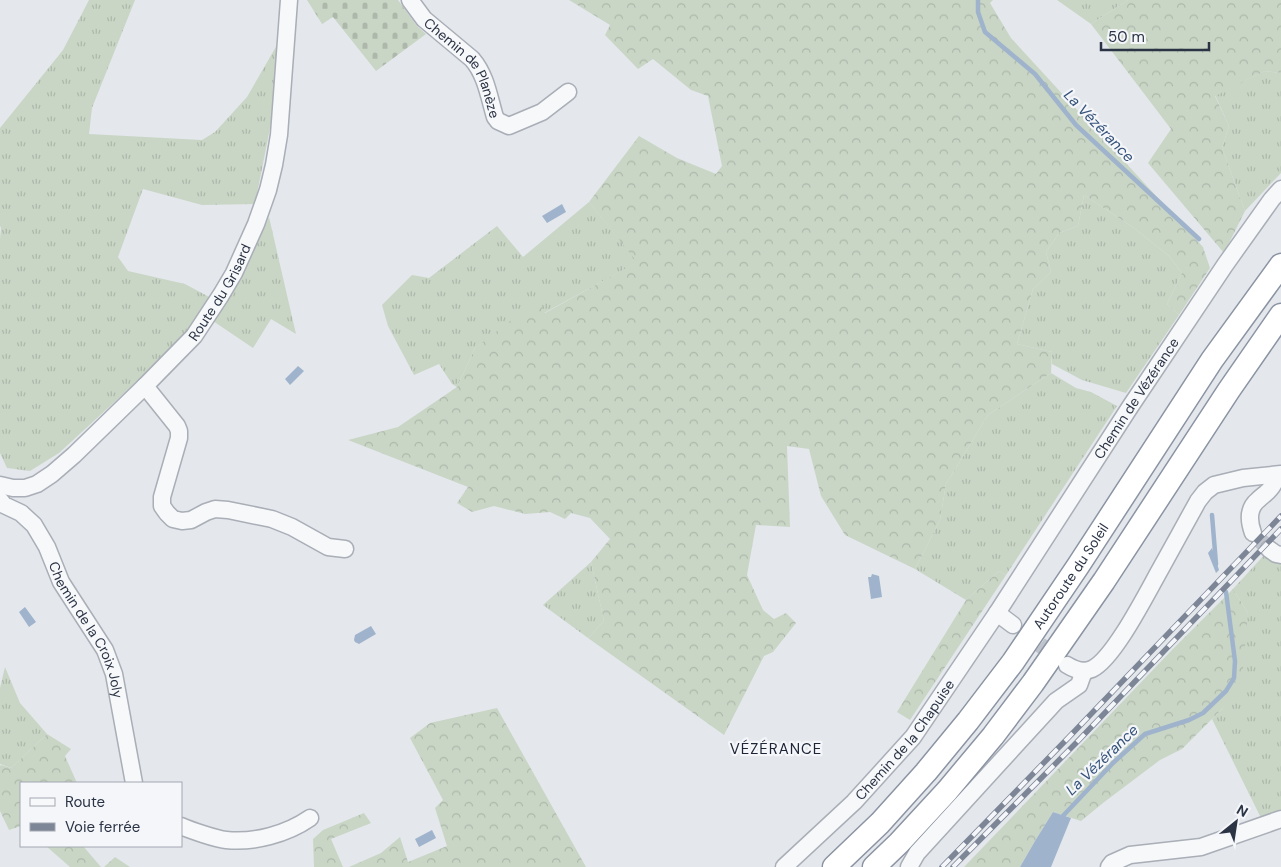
<svg xmlns="http://www.w3.org/2000/svg" width="1281" height="867" font-family="'DM Sans',sans-serif">
	<defs>
		<pattern id="grass-tufts" width="24" height="20" patternUnits="userSpaceOnUse" patternTransform="scale(1.25)"><rect width="24" height="20" fill="#c9d6c5"/><path d="M3 7l-1-3M5 7V3M7 7l1-3M15 17l-1-3M17 17v-4M19 17l1-3" fill="none" stroke="#adb8ab"/></pattern>
		<pattern id="forest-crowns" width="20" height="18" patternUnits="userSpaceOnUse" patternTransform="scale(1.25)"><rect width="20" height="18" fill="#c9d6c5"/><path d="M2 6a3 3 0 1 1 6 0M12 15a3 3 0 1 1 6 0" fill="none" stroke="#adb8ab"/></pattern>
		<pattern id="cemetery-stones" width="16" height="16" patternUnits="userSpaceOnUse" patternTransform="scale(1.25)"><rect width="16" height="16" fill="#c9d6c5"/><path d="M2 7V4a2 2 0 0 1 4 0v3zM10 15v-3a2 2 0 0 1 4 0v3z" fill="#adb8ab"/></pattern>
	</defs>
	<rect width="100%" height="100%" fill="#e4e7ec"/>
	<path fill="url(#grass-tufts)" d="M89,0H135L92,108L89,134L202,140L215,132L247,97L277,45L272,118L255,204L202,205L143,189L118,257L128,271L185,284L213,299L190,328L134,384L59,453L30,471L7,468L0,453V239L1,228L0,226V128L63,50Z
		M1057,0H1128L1091,24Z
		M1265,71L1281,73V173L1245,211L1222,148L1229,126L1215,95Z
		M1084,195L1134,228L1169,256L1182,273L1167,304L1179,315L1126,393L1082,380L1052,364V352L1017,344L1033,289L1051,272L1046,252L1059,233L1078,226Z
		M589,202L638,262L544,313L539,303L475,348L457,387L452,384L439,364L414,375L388,326L382,305L412,275L429,278L497,226L523,257Z
		M269,217L296,334L271,319L253,348L213,321L248,263Z
		M1051,373L1076,388L1091,392L1117,406L1006,575L999,571L966,600L915,569L940,520L946,484L988,415Z
		M1266,553L1281,561V814L1262,820L1212,719L1223,708L1248,613L1233,589Z
		M591,562L604,621L588,638L543,605Z
		M5,667L20,703L47,734L11,768L0,764V688Z"/>
	<path fill="url(#forest-crowns)" d="M569,0H993L990,3L1011,38L1203,247L1210,268L1179,315L1167,304L1182,273L1169,256L1134,228L1084,195L1078,226L1059,233L1046,252L1051,272L1033,289L1017,344L1052,352L1051,373L988,415L946,484L940,520L915,569L845,535L821,496L809,449L787,446L790,527L756,525L747,575L763,610L774,619L786,613L796,623L773,652L764,656L724,735L588,638L604,621L591,562L610,539L590,518L571,513L565,519L550,512L525,514L494,506L472,512L457,503L468,487L348,440L398,427L457,387L475,348L510,321L540,302L545,313L637,262L589,202L639,136L677,158L716,174L722,166L708,96L691,90L653,59L638,69L605,35L610,25Z
		M1128,0H1281V73L1265,71L1215,96L1229,126L1222,148L1245,211L1224,253L1148,163L1171,129L1091,24Z
		M999,571L1006,575L910,720L897,712L966,600Z
		M1233,589L1248,613L1242,680L1223,708L1182,749L1160,760L1103,803L1081,821L1053,812L1035,841L1020,867H964L1171,651Z
		M497,708L586,867H349L381,853L400,837L408,862L447,846L435,808L443,800L410,738L430,723Z
		M47,734L71,749L65,756L77,783H21V826L9,830L0,811V766L1,765L11,768Z
		M364,813L371,823L331,839L343,867H314L313,839L323,830Z
		M46,846H83L101,867H70Z
		M115,857L130,867H104Z"/>
	<path fill="url(#cemetery-stones)" d="M307,0H398L417,26L426,34L376,71L333,17L322,24Z"/>
	<path fill="#9fb4cc" d="M562,204L566,212L547,223L542,216Z
		M298,366L304,371L290,385L285,379Z
		M1212,548L1219,570L1216,573L1208,553Z
		M872,574L879,576L882,597L871,599L868,577H871Z
		M25,607L36,622L29,627L19,612Z
		M371,626L376,634L359,644L355,642L354,640L355,635Z
		M1053,812L1071,818L1051,867H1020L1035,841Z
		M432,830L436,838L419,847L415,839Z"/>
	<g fill="none" stroke-linecap="round" stroke-linejoin="round">
		<path stroke="#9fb4cc" stroke-width="4.5" d="M978,0V12L985,32L1035,74L1076,125L1199,239
			M1212,515L1216,564
			M1060,819L1113,763L1145,734L1189,720L1203,713L1226,691L1234,678L1235,661L1226,592"/>
		<path stroke="#bfc3cb" stroke-width="16" stroke-dasharray="16 8" stroke-linecap="butt" d="M1253,533L1269,549
			M1021,630L1061,661"/>
		<defs>
			<g id="minor">
				<path id="s1" d="M410,0L424,19L472,59C486,75 489,97 495,117L498,121L509,126L542,112L568,92"/>
				<path d="M145,386L177,426L179,431V438L162,497V506L167,513L173,519L182,521L191,520L206,512L215,509L228,510L272,519L292,527L328,547L345,549"/>
				<path id="s2" d="M0,485L13,488H25L37,484L52,474L74,455L145,386L194,336L221,295L234,273L256,224L268,190L274,165L279,135L289,0"/>
				<path id="s3" d="M0,500L4,505L21,513L34,525L47,547L61,582L105,650L114,674L134,783"/>
				<path d="M1253,533C1249,522 1247,509 1258,500C1262,496 1267,493 1270,489C1274,485 1275,480 1278,475"/>
				<path d="M1269,549L1276,554L1281,555"/>
				<path d="M997,613L1013,625"/>
				<path d="M1067,665C1075,670 1083,673 1092,669C1114,659 1148,591 1161,568C1173,546 1186,523 1198,501L1205,492L1214,485L1243,478L1281,474"/>
				<path d="M181,826C190,830 216,839 226,840C254,843 287,834 310,818"/>
				<path id="s4" d="M784,867L854,802L913,737L997,613L1130,407L1225,265L1272,199L1281,189"/>
				<path d="M909,867L917,853L1056,701L1079,685L1084,671"/>
				<path d="M1109,867L1112,863L1130,855L1201,847L1281,819"/>
			</g>
			<g id="highway">
				<path id="s5" d="M834,867L880,823L926,772L968,721L1013,662L1078,566L1212,360L1281,265"/>
				<path d="M874,867L899,843L947,791L993,736L1033,683L1104,581L1229,390L1281,315"/>
			</g>
		</defs>
		<use href="#minor" stroke="#a9aeb7" stroke-width="19"/>
		<use href="#highway" stroke="#8b94a3" stroke-width="25"/>
		<use href="#minor" stroke="#f7f8fa" stroke-width="16"/>
		<use href="#highway" stroke="#fff" stroke-width="22"/>
		<defs>
			<path id="rail" d="M942,867L1069,737L1281,516
				M953,867L1076,743L1281,529"/>
		</defs>
		<use href="#rail" stroke="#7d8696" stroke-width="5.5"/>
		<use href="#rail" stroke="#f4f6f9" stroke-width="4" stroke-dasharray="11" stroke-linecap="butt"/>
	</g>
	<g text-anchor="middle" dominant-baseline="central" stroke-width="4.5" stroke-linejoin="round" paint-order="stroke">
		<g font-size="14" fill="#2b3445" stroke="#f4f6f9">
			<text stroke="none"><textPath href="#s1" startOffset="88">Chemin de Planèze</textPath></text>
			<text stroke="none"><textPath href="#s2" startOffset="305">Route du Grisard</textPath></text>
			<text stroke="none"><textPath href="#s4" startOffset="589">Chemin de Vézérance</textPath></text>
			<text stroke="none"><textPath href="#s5" startOffset="376">Autoroute du Soleil</textPath></text>
			<text stroke="none"><textPath href="#s3" startOffset="161">Chemin de la Croix Joly</textPath></text>
			<text stroke="none"><textPath href="#s4" startOffset="176">Chemin de la Chapuise</textPath></text>
		</g>
		<g font-size="15" font-style="italic" fill="#34527a" stroke="#f4f6f9">
			<text transform="translate(1099 126) rotate(46)">La Vézérance</text>
			<text transform="translate(1102 760) rotate(-44)">La Vézérance</text>
		</g>
		<g font-size="15" letter-spacing="1" fill="#1d2536" stroke="#f4f6f9">
			<text x="776" y="749">VÉZÉRANCE</text>
		</g>
	</g>
	<rect x="20" y="782" width="162" height="65" fill="#f4f6f9" stroke="#a4a8b1"/>
	<rect x="30" y="798" width="25" height="8" fill="#f7f8fa" stroke="#a4a8b1"/>
	<text x="65" y="807" font-size="15" fill="#2b3445">Route</text>
	<rect x="30" y="823" width="25" height="8" fill="#7d8696" stroke="#a4a8b1"/>
	<text x="65" y="832" font-size="15" fill="#2b3445">Voie ferrée</text>
	<g transform="translate(1236 822) rotate(30)" stroke="#f4f6f9" stroke-width="4" paint-order="stroke">
	<path d="M0-4L9 19L0 12L-9 19Z" fill="#2b3445"/>
	<text y="-8" font-size="14" font-weight="bold" text-anchor="middle" fill="#2b3445">N</text>
	</g>
	<path d="M1101 42v8h108v-8" fill="none" stroke="#2b3445" stroke-width="2.5"/>
	<text x="1108" y="42" font-size="15" fill="#2b3445" stroke="#f4f6f9" stroke-width="4" paint-order="stroke">50 m</text>
</svg>
